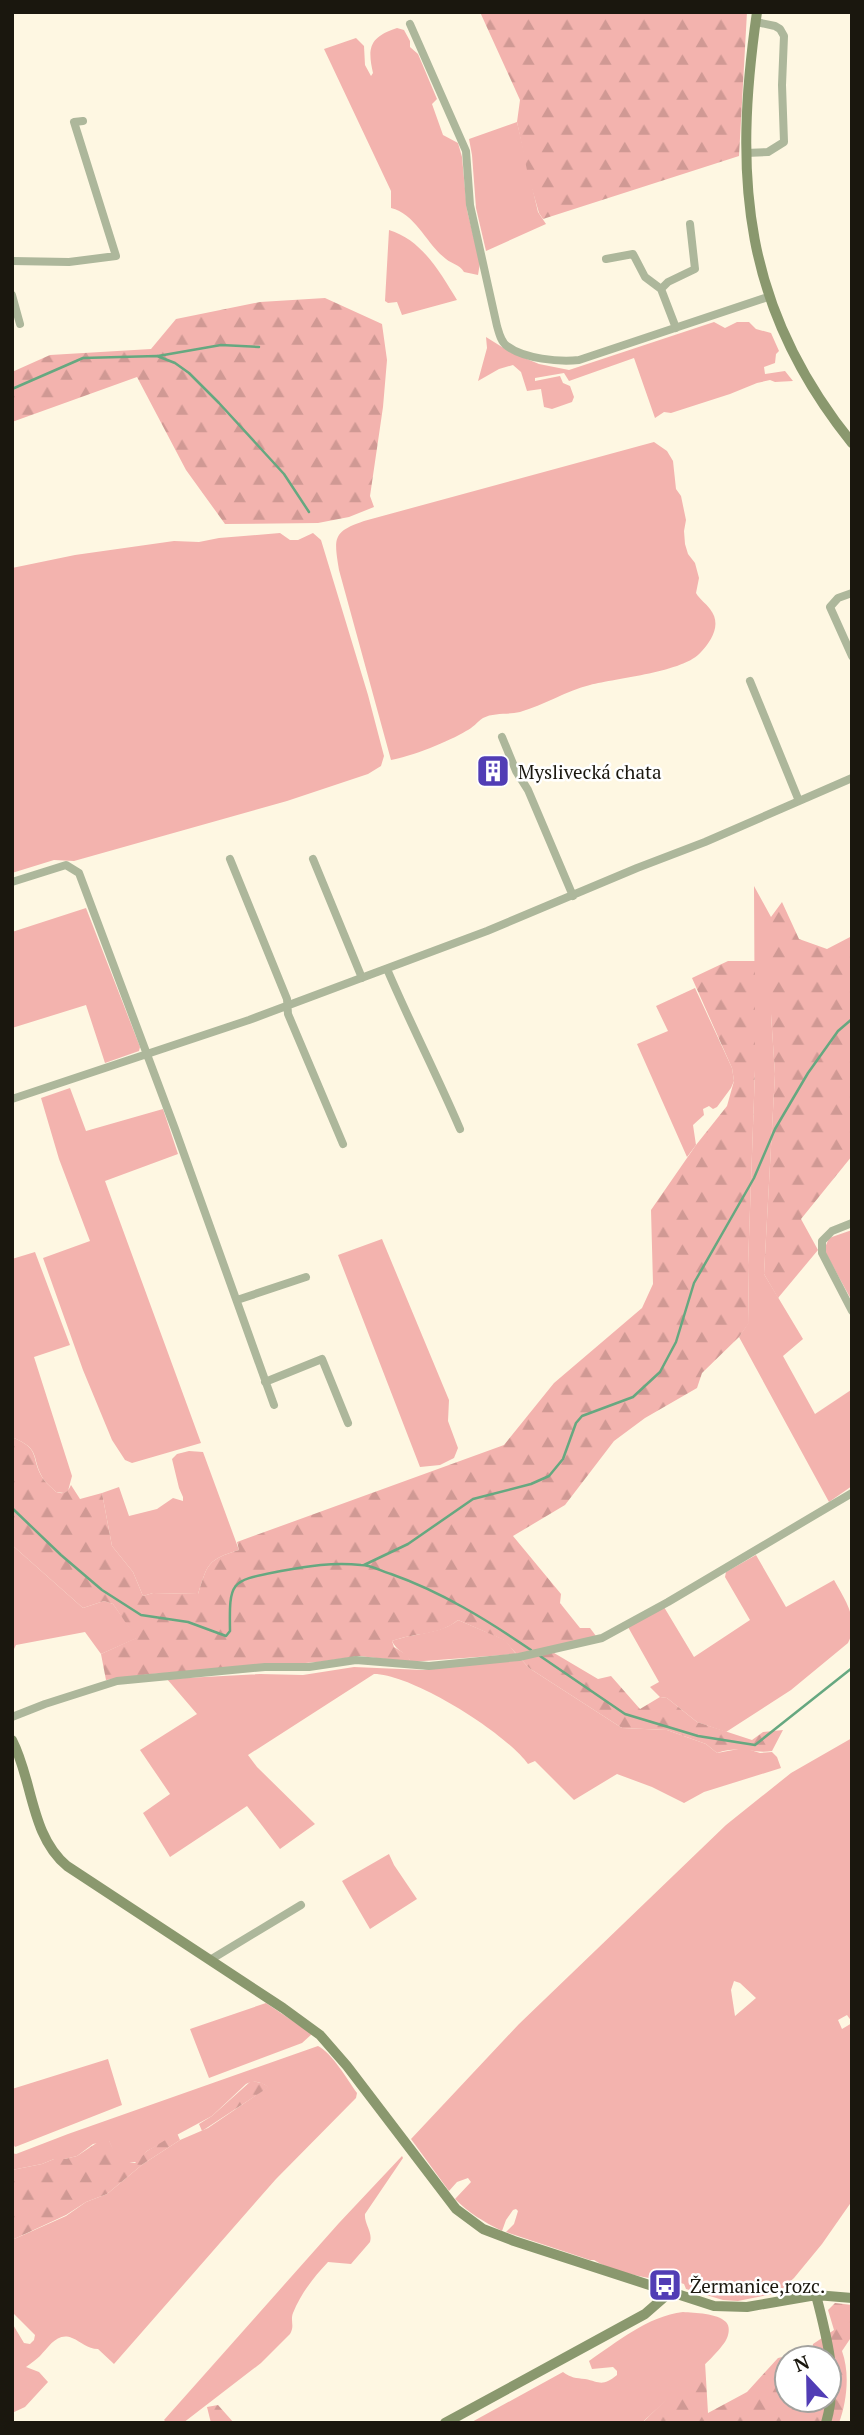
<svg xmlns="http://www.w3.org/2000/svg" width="864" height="2435" font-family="'PT Serif',serif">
	<defs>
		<pattern id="forest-firs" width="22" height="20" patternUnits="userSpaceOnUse" patternTransform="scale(1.75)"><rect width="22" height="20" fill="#f3b3ae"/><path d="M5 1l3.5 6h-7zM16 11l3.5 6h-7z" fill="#d09994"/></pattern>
	</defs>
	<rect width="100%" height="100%" fill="#fef7e2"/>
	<path fill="#f3b3ae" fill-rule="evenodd" d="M397,28L404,30L410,41V47L418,54L437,99L432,104L443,135L458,143L462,157L467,210L480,263L478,275L464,272C459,264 452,264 446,259C427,245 416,214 391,208V191L324,49L356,38L364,46L365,65L371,76L373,73C367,47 370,37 397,28Z
		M517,122L538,212L546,224L486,251L476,208L472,155L469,139Z
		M389,230C422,240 440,272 457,300L402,315L397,302L388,303L385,301Z
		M714,322L725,328L737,322H749L756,329L771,333L779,351L776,354L775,363L764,367L765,374L785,371L793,381L775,382L770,380L757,383L730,394L671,413L664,412L655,418L634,358L569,381L564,373L535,378V381L560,376L563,383L570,386L574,397L572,402L552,409L544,407L541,389L527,391L521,372L513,365L499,369L478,381L487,348L486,337L510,352L539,364L569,370Z
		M654,442L667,451L673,461L676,489L681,496L686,520L684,531L685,544L688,554L695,563L699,578L696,593C700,600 706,603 710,609C722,624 712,640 701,652C685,672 616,678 590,685C566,691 544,705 520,712C508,715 494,712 483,718C477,722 473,728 466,731C450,741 410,757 391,760L339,570C334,538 332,532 364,521Z
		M280,533L290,540H298L313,533L321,540L368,695L384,756L381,766L368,774L287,801L74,861L54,860L12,873V568L75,555L174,541L199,542L219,538Z
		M754,886L771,917V1014L775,1074L764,1274L803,1339L783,1356L815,1414L851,1390L852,1393V1486L829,1502L739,1337L749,1322L748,1265L755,1070Z
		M86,908L140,1047L139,1051L105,1063L86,1005L12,1028V932Z
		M695,988L732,1068L734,1081L731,1088L717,1107L713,1109L709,1106L703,1109L704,1115L693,1125L696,1145L687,1157L637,1044L668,1031L656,1006Z
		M70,1088L86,1131L163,1109L178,1154L105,1181L201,1443L132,1463L125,1460L112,1440L83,1370L43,1258L90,1241L59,1159L41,1098Z
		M852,1230V1301L824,1250L829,1238Z
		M382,1239L449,1400L448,1421L458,1448L454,1458L440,1465L420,1467L338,1255Z
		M35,1252L70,1345L34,1357L72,1476L68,1491L64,1493L56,1492C52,1488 47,1484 44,1480C30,1458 43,1450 12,1437V1259Z
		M189,1451L203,1452L239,1550C207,1560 208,1563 198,1594L153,1593L143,1596L133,1572L112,1546L102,1493L119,1487L129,1516L157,1509L173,1498L183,1501V1497L179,1488L172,1459L177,1454Z
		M12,1545L83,1608L104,1601L113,1604L137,1638L101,1654L85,1632L16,1645L12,1653Z
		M756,1555L786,1607L834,1580C845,1600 860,1620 848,1643L791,1690L726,1732L697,1722L667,1698L660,1697L650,1687L659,1682L628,1627L664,1607L694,1657L750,1620L725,1577L726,1572Z
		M458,1620L505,1640L516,1654L411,1662C406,1652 396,1651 392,1641C413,1633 442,1634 458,1620Z
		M520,1658L529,1668L622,1728L667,1730L706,1744L717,1753L744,1748L760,1753L772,1752L777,1757L781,1768L704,1792L684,1803L652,1787L617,1774L574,1800L535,1761L528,1764C506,1733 412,1674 374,1674L248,1755L257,1767L315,1824L280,1849L247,1806L170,1857L143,1813L170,1794L140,1750L197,1714L167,1679L260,1674L303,1675L354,1667L423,1670Z
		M852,1738V2022L847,2015L838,2020L842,2029L852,2023V2201L822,2244L794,2278L778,2293L738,2301L723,2300L686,2289L684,2284C673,2280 661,2280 649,2278C632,2275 609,2270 594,2260H590L506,2232L514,2224L518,2211L516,2209L513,2210L506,2220L502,2231C484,2222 469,2213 455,2199L471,2182L468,2178L457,2182L449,2191L411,2139L519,2024L726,1825L791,1773ZM734,1981L740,1983L756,1998L735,2016L731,1990Z
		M389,1854L394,1865L417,1899L370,1929L342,1881Z
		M266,2003L312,2034L302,2043L209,2078L190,2029Z
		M318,2046C332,2053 347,2079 357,2093L356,2098L276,2179L114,2364L98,2349C87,2349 82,2342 72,2338C57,2332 49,2347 40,2356C36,2360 31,2363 26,2367L39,2372L48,2382L25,2407L12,2413V2323L24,2343L30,2344L34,2340L35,2335L12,2312V2240L66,2216L86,2202L107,2194L143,2164L180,2140L208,2128L268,2087C261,2082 254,2080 246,2084L212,2116L147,2151L138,2162H126L120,2159L114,2152L109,2141L93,2144L77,2156L65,2159H54L42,2164L12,2170V2153L16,2154L68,2134Z
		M108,2059L122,2105L15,2147L12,2142V2089Z
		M402,2156L403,2158L365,2214C364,2224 373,2232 370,2242L351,2264L328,2262C314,2277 301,2293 293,2313C290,2321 295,2326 290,2334L261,2363L183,2423H167L164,2420L339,2223Z
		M683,2312C695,2313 717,2313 726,2322C730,2326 729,2333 727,2338C721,2354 658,2407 642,2423H470L563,2372C571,2378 576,2378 585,2379C600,2382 602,2387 617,2375V2371L613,2367L592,2369L589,2361C617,2342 648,2316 683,2312Z"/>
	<path fill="url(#forest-firs)" fill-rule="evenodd" d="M480,12H747L739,156L543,219L539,213L528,175L517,122L520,100Z
		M325,298L382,324L387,360L383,407L370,496L374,507L349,517L318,523L225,524L186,470L137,377L12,422V372L50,355L151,349L176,319L260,302Z
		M782,902L799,939L827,949L852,936V1156L801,1219L818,1250L778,1298L764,1274L775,1074L771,1014V917Z
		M728,961H755V1070L748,1265L749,1323L739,1337L702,1373L697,1388L645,1418L614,1441L565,1505L513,1536L561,1594L560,1603L580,1628H590L596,1636L549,1650L598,1679L611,1676L640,1709L660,1697L667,1698L697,1722L752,1740L763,1732L783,1730L772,1751C752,1754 740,1745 717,1753L706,1744L667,1730L622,1728L529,1668L504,1640L458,1620C439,1636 416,1632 392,1641L394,1647L407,1655L411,1662L359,1656L319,1662L151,1674L106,1680L101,1654L136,1638L113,1604L104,1601L83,1608L12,1545V1437C43,1450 29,1458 44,1480C47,1484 52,1488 56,1492C64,1495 68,1492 71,1485L80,1499L102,1493L112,1546L133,1572L143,1596L153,1593L198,1594C208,1563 207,1560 239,1550L237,1542L504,1445L554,1383L642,1308L653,1284L651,1210L696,1145L727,1106L734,1081L732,1068L692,978Z
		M251,2081L262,2083L269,2087L202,2131L199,2124L212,2116Z
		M177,2133L180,2140L143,2164L107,2194L86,2202L66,2215L12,2240V2170L42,2164L54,2159H65L77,2156L104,2138H108C114,2152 119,2161 135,2163L147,2151Z
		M835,2303L852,2305V2336L842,2351C850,2373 847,2401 839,2423H642L705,2362L708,2413L747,2392L778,2358L812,2351L813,2344L834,2330L828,2310ZM787,2358H829V2400H787Z
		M218,2405L234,2423H211L207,2407Z"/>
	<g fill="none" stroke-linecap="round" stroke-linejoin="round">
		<path stroke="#66a880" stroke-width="2.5" d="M158,356L221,345L259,347
			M12,389L83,358L157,356L175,363L189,373L219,403L284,474L309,512
			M12,1508L61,1555L102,1590L141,1615L188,1622L226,1636L230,1631C229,1579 231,1581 281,1571C308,1566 333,1562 361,1565C371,1565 381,1571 391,1574C442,1592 487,1620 531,1650
			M364,1565L408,1544L473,1499L531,1484L549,1476L563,1459L576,1423L582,1416L633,1397L660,1372L676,1342L694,1283L754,1178L775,1129L808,1073L838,1031L852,1019
			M540,1656L625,1714L698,1736L755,1745L852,1668"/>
		<path stroke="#adb79b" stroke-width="8" d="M410,24L466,151L470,205L497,326C499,333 501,342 507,346C524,359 559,362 579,360L768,297
			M746,153L768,152L784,142L782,85L784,36L780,29L775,26L756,22
			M606,259L633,254L645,277L661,289
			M12,261L69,262L116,256L74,122L83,121
			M12,295L20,324
			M676,328L661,289L668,282L695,269L690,224
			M852,593L838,598L830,607L852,656
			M750,681L799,801
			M502,737L516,771L528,790L573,896
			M230,859L287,999L288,1014L343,1144
			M313,859L362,978
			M12,882L66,865L79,873L175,1129L274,1405
			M387,969C410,1023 437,1075 460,1129
			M12,1099L249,1020L487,931L637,868L705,842L852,778
			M852,1223L832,1231L822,1241V1253L852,1311
			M237,1300L306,1277
			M265,1382L322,1359L348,1423
			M12,1717L45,1704L117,1681L265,1667H309L356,1660L429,1666L519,1657L602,1638L668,1602L852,1493
			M210,1960L301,1905"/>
		<path stroke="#8a986e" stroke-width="10" d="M757,12C733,178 743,308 852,443
			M12,1740C33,1780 30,1835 67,1866L283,2008L320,2035L347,2066L456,2209L483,2229L514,2241L714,2306L747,2307L816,2295L852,2298
			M816,2295C827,2339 839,2378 826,2423
			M445,2423L645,2314L669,2293"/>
	</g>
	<defs>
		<symbol id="building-square" viewBox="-11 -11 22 22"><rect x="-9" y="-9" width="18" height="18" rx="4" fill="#513db5" stroke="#fff"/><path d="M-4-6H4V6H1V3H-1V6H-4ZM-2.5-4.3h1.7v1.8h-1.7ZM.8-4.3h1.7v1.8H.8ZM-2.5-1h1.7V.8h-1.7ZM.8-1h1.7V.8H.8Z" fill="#fff"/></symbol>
		<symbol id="bus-square" viewBox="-11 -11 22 22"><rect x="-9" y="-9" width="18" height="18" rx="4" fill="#513db5" stroke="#fff"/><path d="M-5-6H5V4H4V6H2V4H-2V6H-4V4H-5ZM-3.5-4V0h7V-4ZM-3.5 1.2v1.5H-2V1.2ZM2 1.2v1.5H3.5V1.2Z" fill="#fff"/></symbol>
	</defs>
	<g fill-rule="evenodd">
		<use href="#building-square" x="474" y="752" width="38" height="38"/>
		<use href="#bus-square" x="646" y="2266" width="38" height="38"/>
	</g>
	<g text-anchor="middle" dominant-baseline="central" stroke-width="5" stroke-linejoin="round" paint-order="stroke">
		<g font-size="19" fill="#1a170e" stroke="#fff" text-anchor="start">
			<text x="518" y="771">Myslivecká chata</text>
			<text x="690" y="2285">Žermanice,rozc.</text>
		</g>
	</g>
	<rect width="864" height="2435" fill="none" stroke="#1a170e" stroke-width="28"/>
	<g transform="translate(808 2379) rotate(338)"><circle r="33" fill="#ffffff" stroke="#a3a29f" stroke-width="2"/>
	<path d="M0-5L12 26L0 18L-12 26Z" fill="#513db5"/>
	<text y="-10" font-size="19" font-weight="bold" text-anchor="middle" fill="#1a170e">N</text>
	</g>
</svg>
